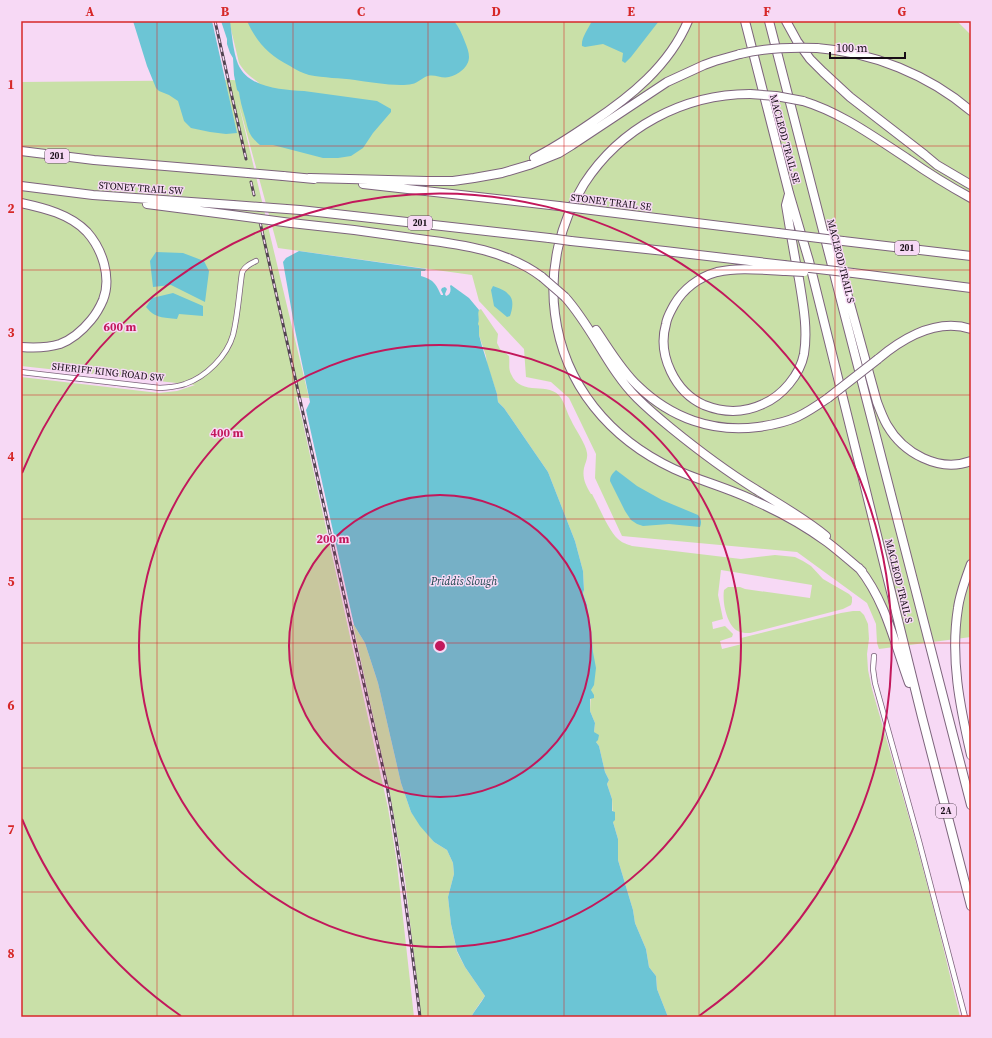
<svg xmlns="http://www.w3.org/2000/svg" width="992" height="1038" font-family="'Source Serif 4',serif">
	<rect width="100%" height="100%" fill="#f7d9f5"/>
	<path fill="#c9e0a8" d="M229,21H957L971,35V637L879,649L877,643L876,624L867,603L797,552L622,536L595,478L596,454L569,398L551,382L526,377L524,349L479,301L472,275L278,248L238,101L309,398L296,397L302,419L328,537L388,808L396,857L400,891L414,1017H21V377L159,393L177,391L195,385L21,366V82L233,80L259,83C251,77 244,72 239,63Z
		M481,309L498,334L497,343L500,349L509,356C510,363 508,368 511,374C521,398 550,380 561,398C565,404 567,413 571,420C575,429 586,444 587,453C588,459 585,463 584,468C582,478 586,486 591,494H592L594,498C600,509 609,531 618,539C622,543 627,544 632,546L741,559L775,555L795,557L803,561L811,566L823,579L849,594L852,597V602L851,605L843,609L750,633C747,633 743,633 740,632C727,628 722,602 724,590L728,587H740L745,589L810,598L812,585L721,570L718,595L723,619L712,622L713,629L725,626L733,634L732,637L720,641L722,649L742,644L741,638L841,613L853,611H860L864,615L868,624L869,639L867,654L868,670L872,689L914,835L937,922L960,1017H668L657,989L656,976L649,967L646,949L635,923L633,910L618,860V839L613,822L612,799L607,784L609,780L605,772L599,746L596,742L594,732L595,723L590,711L593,652L592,644L591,629L587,605L583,593L584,589L583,571L575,541L548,472L504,408L498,402L497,394L487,364L486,356L479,335L477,313L479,310Z
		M353,625H354L365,643L378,683L401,783L411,812L434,842L447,850L453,863L454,874L448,897L451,924L457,952L465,967L485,996C480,1003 475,1010 471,1017H421L405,879L389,788Z"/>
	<path fill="#6cc5d5" d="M133,21H212L237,133L226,134L210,132L191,128L184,121L178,101L169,95L159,91L156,88L147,66Z
		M221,21H230C232,35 233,51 238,64C248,88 282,90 304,91L377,101L391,109V112L373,133L363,148L351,156L338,158H323L273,145H260C247,134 249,130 244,114C242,107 240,100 239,92L237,90L234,75L233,58L230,53L227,44V39Z
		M247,21H454C459,27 462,34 465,42C467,47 469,52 469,57C469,67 458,75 449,77C442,79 435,74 428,76C423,77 418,83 412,84C398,87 369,82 355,80C340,78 324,78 309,75C302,73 296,70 290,66C269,55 257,43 247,21Z
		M592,21H659L631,57L625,63L622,61L623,53L603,44L585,47L582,46C581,38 588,29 592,21Z
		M299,251L426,269L425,271H421V276C434,280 436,284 441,295H443V294L441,290L442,288L445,287L447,289L445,294L446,296C451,294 451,290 450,286L451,285L469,298L479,310C477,315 480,318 478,324L479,326V335L482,346L497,394L498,402L504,408L548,472L575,541L583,571L584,590L583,593L587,605L591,629L593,652L596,668L594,685L591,690L594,695V698L590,699V711L595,723L594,732L599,735L598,740L596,742L599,746L605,772L609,780L607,784L612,799V811L615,812V820L613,822L618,839V860L633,910L635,923L646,949L649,967L656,976L657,989L668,1017H471C475,1010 481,1003 485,996L465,967L457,951L451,924L448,897L454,874L453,863L447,850L434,842L420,826L411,812L401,783L378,683L365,643L354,625L306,410L310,402L295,330L283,262L286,258Z
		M156,252L183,253L204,261L209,271L205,302L171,285L153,287L150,261Z
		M493,286C498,288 505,290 508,294C515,299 512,310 510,316L507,317L494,306L491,290Z
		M173,293L203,306V316L179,314L177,319C163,317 156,319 146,307L152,298Z
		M616,470L637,486L662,500L698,515C701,519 702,522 700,527L669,524L643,526L637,524L631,520L625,511L610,481C610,476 612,474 616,470Z"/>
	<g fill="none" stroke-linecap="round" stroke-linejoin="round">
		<defs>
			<path id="minor" d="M21,372L160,388C169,387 177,387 185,384C206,377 227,356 233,335C238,315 239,294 242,273C244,267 250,264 256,261
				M874,656L873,669L875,683L919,841L965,1017"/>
			<path id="motorway" d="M745,21L789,193L809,261L922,717L971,906
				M769,21L971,805
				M786,21L797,41L810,59L823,72L850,97L925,155L937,165L971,185
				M817,48C872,52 929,75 971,111
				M750,94C683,94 620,128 584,184C560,223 549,269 555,314C564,385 610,439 674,469C700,481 729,488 755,501C780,512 805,526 827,542C839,551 850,561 862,571
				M803,101C842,113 874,137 908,159C928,173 949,186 971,198
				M21,151L94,160L248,173
				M534,158C554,148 572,136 591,123C630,97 669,66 688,21
				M283,176L314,179
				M310,178L427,181H453L474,178L502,173L529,165L559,153L572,145L667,82L704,65L715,61L740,54
				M363,184L559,206
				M21,186L93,195L233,205
				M21,203C44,208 70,214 87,232C102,249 112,277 103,300C100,307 96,314 91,320C82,331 73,339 60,344C47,348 34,348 21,347
				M147,204L232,215
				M260,207L300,210L549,238
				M583,209L778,233
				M291,223C332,227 372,232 412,238C457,244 505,249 542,277
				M830,234L836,253L877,402C880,410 883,418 887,425C903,453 939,473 971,461
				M571,241L665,251L784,265
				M843,241L971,256
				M786,271C762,270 740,267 717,272C699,277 683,289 674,305C671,311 667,317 666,324C657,355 675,392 704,405C724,413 744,413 763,404C782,396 800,375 804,354C808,329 803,304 799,279C794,254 790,229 786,205L789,194
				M853,273L971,288
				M565,297C593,328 608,369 637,398C648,409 660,419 671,428C698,450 726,471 755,489C779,504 804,518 826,536
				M596,330C609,349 621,370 638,386C671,418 713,433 758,427C772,425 784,423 797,417C808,412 818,405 828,398
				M878,359C903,338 937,318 971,329
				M971,564C966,578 960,593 958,608C950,658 960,707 971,755
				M859,568C886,602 894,642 909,683"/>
		</defs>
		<use href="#minor" stroke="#7d647c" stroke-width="6"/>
		<use href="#motorway" stroke="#7d647c" stroke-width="10"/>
		<use href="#minor" stroke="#fff" stroke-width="4.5"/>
		<use href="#motorway" stroke="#fff" stroke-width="8"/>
		<defs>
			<path id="rail" d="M215,21L246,159
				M251,182L254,195
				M260,222L387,786C401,863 411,939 420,1017"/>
		</defs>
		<use href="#rail" stroke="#534452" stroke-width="3"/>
		<use href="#rail" stroke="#f7d9f5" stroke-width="1.5" stroke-dasharray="4.5" stroke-linecap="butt"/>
		<defs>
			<path id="motorway-bridge" d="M740,54C765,48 791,47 817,48
				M750,94L776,96L803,101
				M248,173L283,176
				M233,205L260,207
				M559,206L583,209
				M232,215L291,223
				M778,233L843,241
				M549,238L571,241
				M784,265L853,273
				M786,271L804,272
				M542,277L565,297
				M828,398L878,359"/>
		</defs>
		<use href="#motorway-bridge" stroke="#7d647c" stroke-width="10" stroke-linecap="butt"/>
		<use href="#motorway-bridge" stroke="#fff" stroke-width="8"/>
	</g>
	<path fill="none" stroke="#d62828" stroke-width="1" stroke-opacity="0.55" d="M157,21V1017M293,21V1017M428,21V1017M564,21V1017M699,21V1017M835,21V1017M21,146H971M21,270H971M21,395H971M21,519H971M21,643H971M21,768H971M21,892H971"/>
	<circle cx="440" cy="646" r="151" fill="#c2185b" fill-opacity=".12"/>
	<g fill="none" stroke="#c2185b" stroke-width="2">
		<circle cx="440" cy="646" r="151"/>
		<circle cx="440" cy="646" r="301"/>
		<path d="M181 1016A452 452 0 0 1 22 819M22 473A452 452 0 1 1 699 1016"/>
	</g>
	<g text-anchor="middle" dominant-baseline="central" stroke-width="3" stroke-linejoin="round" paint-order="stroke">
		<g fill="#f7d9f5" stroke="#5a4a59" stroke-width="1">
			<rect x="45" y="149" width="24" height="14" rx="3"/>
			<rect x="408" y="216" width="24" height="14" rx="3"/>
			<rect x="895" y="241" width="24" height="14" rx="3"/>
			<rect x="936" y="804" width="20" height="14" rx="3"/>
		</g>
		<g font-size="9" font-weight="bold" fill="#170d16">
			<text x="57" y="156">201</text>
			<text x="420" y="223">201</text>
			<text x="907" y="248">201</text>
			<text x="946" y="811">2A</text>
		</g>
		<g font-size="10" fill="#170d16" stroke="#f7d9f5">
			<text transform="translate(785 139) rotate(75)">MACLEOD TRAIL SE</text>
			<text transform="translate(141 188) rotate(4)">STONEY TRAIL SW</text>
			<text transform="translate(611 202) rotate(7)">STONEY TRAIL SE</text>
			<text transform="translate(841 261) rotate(76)">MACLEOD TRAIL S</text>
			<text transform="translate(108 372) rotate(6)">SHERIFF KING ROAD SW</text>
			<text transform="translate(899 581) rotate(76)">MACLEOD TRAIL S</text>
		</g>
		<g font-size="11" font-style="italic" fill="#1a434a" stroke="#f7d9f5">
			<text x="464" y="581">Priddis Slough</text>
		</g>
	</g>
	<circle cx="440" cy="646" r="6" fill="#c2185b" stroke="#f7d9f5" stroke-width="2"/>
	<g font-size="12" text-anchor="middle" font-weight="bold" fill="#c2185b" stroke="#f7d9f5" stroke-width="3" stroke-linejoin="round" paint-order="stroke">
		<text x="120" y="331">600 m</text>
		<text x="227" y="437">400 m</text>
		<text x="333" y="543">200 m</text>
	</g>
	<rect width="992" height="1038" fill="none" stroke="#f7d9f5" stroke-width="44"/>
	<path d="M830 52v6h75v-6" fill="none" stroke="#170d16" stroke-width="2"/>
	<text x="836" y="52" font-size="12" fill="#170d16" stroke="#f7d9f5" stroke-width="3" paint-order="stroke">100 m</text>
	<rect x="22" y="22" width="948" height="994" fill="none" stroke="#d62828" stroke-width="1.5"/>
	<g font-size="13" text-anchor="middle" font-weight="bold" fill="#d62828">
		<text x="90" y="16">A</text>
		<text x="225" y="16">B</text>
		<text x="361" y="16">C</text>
		<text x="496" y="16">D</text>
		<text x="631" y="16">E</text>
		<text x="767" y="16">F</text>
		<text x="902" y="16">G</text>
		<text x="11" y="89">1</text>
		<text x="11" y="213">2</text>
		<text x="11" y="337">3</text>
		<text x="11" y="461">4</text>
		<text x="11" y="586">5</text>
		<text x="11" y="710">6</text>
		<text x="11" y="834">7</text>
		<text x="11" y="958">8</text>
	</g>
</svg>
